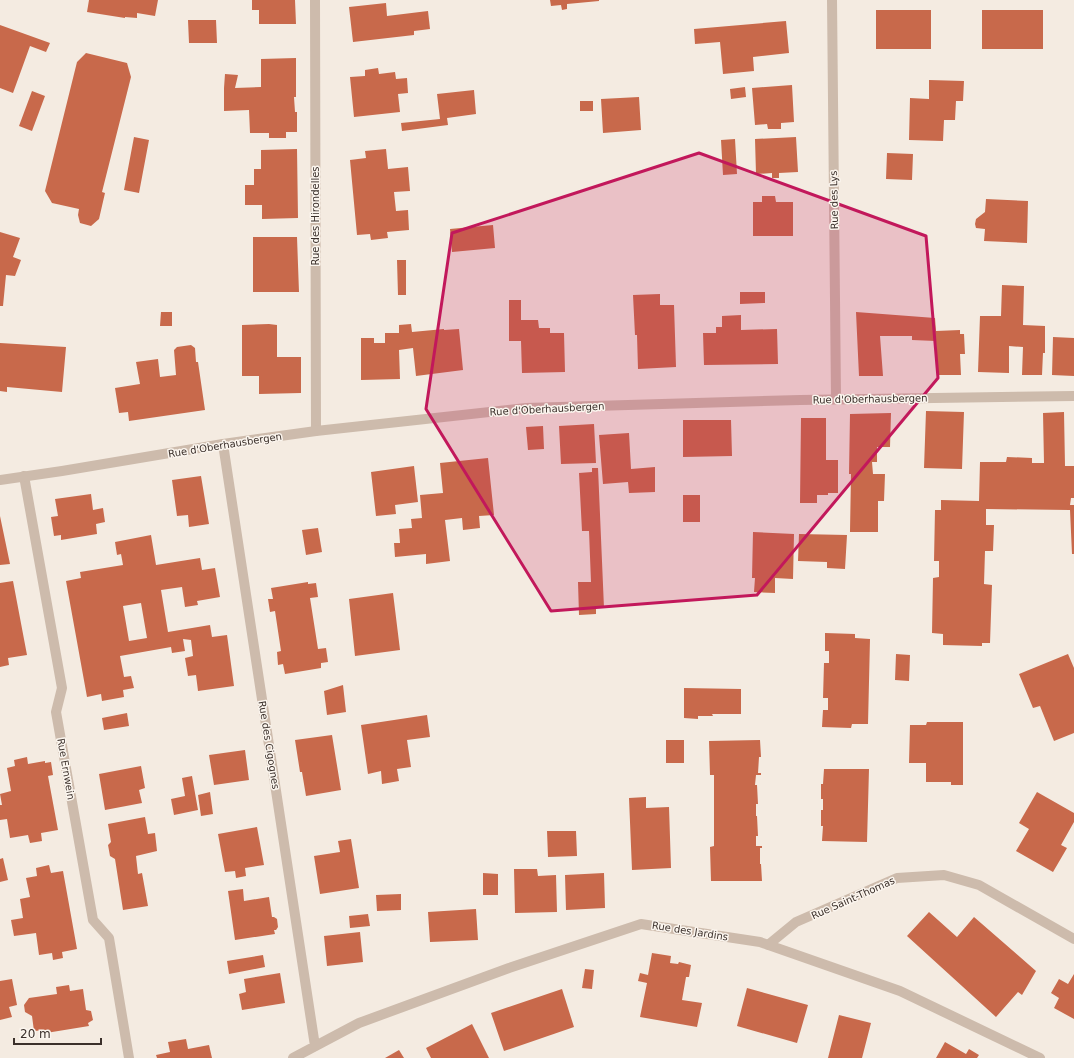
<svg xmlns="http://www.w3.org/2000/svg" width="1074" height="1058" font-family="'DejaVu Sans',sans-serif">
	<rect width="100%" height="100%" fill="#f4ebe1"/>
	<path fill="#c8694b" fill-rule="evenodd" d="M89,0H158L155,16L137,13V18L125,17V18L87,12Z
		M252,0H295L296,24H259V10H252Z
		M550,0H599V1L567,4V9L562,10L561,5L551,6Z
		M386,3L387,16L428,11L430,29L414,31V35L353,42L349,7Z
		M876,10H931V49H876Z
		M982,10H1043V49H982Z
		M188,20H216L217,43H189Z
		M786,21L789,53L753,57L754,71L723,74L720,42L695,44L694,29Z
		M0,25L50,43L46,52L30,46L13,93L0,88Z
		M86,53L127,63L131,77L102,192L105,193L99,219L91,226L80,223L78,215L79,209L52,203L45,191L77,62Z
		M296,58V97H294L295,112H297V132H286V138H269V133H250L249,110L224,111V88L225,74L238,75L235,88L261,87V59Z
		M378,68L379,74L395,72L396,79L407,78L408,93L398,94L400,112L354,117L350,77L365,76V70Z
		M929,80L964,81L963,101H956L955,120H944L943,141L909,140L910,98L929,99Z
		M792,85L794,122L781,123V129H768L767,124L755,125L752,88Z
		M745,87L746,97L731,99L730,89Z
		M474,90L476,114L447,118L448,125L402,131L401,123L440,119L437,94Z
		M32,91L45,96L32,131L19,126Z
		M639,97L641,130L603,133L601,99Z
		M580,101H593V111H580Z
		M134,137L149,140L139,193L124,190Z
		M796,137L798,172L779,173V178H772V173L756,174L755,139Z
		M735,139L737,174L723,175L721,140Z
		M297,149L298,218L262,219V205H245V185H254V169H261V150Z
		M386,149L388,169L408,167L410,191L394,192L396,211L408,210L409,230L387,232L388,238L371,240L370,234L357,235L350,160L366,158L365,151Z
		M887,153L913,154L912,180L886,179Z
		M762,196H775L776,202H793V236H753V202H762Z
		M986,199L1028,201L1027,243L984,241L985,229L976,228L975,224L976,219L985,212Z
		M493,225L495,248L452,252L450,229Z
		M0,232L20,238L13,257L21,260L15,276L6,275L3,306H0Z
		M253,237H297L299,292H253Z
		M397,260H406V295H398Z
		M1002,285L1024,286L1023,325L1045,326V353H1043L1042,375H1022L1023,347L1009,346V373L978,372L980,316H1001Z
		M740,292H765V303L740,304Z
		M660,294V305H674L676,367L638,369L637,335H635L633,295Z
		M509,300H521V320H538L539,328H550V333H564L565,372L522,373L521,341H509Z
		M161,312H172V326H160Z
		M856,312L935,318L936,331L960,330V334H964L965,354H960L961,375H937L936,341L912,340V336H880L883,376H859Z
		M741,315V330L777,329L778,364L704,365L703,333H716V327H722V316Z
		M269,324L277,325V357H301V393L259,394V376H242V325Z
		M411,324L412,332L444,329V330L459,329L463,370L416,376L413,348L399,350L400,379L361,380V338H374V343H385V333H399V325Z
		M1053,337L1074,338V376L1052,375Z
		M0,343L66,347L62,392L7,387V392L0,391Z
		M191,345L195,348L196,362H198L205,410L129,421L128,412L119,413L115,388L140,384L136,362L158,359L160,377L176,375L174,350L177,347Z
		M926,411L964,412L962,469L924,468Z
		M1064,412L1065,466H1074V498H1071L1070,505H1074V554H1072L1070,510L986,509V525H994L993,551H985L984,584L992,585L990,643H982V646L943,645V634L932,633L933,578L939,577V561H934L935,510H941V500L979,501L980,462H1006L1007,457L1032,458V463H1044L1043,413Z
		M891,413L890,447H877V462H872L873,474H885L884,501H878V532H850L851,474H849L850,414Z
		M801,418H826V460H838V493H828V495H817V503H800Z
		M683,420H731L732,456L683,457Z
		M594,424L596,463L561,464L559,426Z
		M543,426L544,449L528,450L526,427Z
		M629,433L631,469L655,467V492L629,493L628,482L603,484L599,435Z
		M488,458L494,515L479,516L480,528L463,530L462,518L445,520L450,561L426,564V554L395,557L394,543H400L399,529L412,528L411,519L422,518L420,495L443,493L440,463Z
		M414,466L418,502L395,505L396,514L376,516L371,472Z
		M592,468H598L604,608H596V614L579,615L578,582H591L589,531H582L579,473L592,472Z
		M201,476L209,524L189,527L188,515L177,516L172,480Z
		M91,494L93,510L103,508L105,522L96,524L97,534L61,540V535L54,536L51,517L58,516L55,499Z
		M683,495H700V522H683Z
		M0,516L10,564L0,565Z
		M318,528L322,552L306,555L302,530Z
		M753,532L794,534L793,579L775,578V593L754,592L755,578H752Z
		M799,534L847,535L845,569L827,568V562L798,561Z
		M151,535L156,565L200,558L202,570L215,568L220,597L197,601L198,605L185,607L182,587L161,590L168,632L210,625L212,637L227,635L234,686L198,691L196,675L188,676L185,658L193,656L191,640L183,639L185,651L172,653L171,647L120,656L124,677L131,676L134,688L123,690L124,697L102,701L101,694L87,697L66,581L81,578L80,572L123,565L121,554L117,555L115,542ZM141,603L147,638L129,641L123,606Z
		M13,581L27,655L8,658L9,665L0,667V583Z
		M308,582V584L316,583L318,597L310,598L318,649L326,648L328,662L321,663V668L285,674L283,664L278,665L277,652L281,651L275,611L270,612L268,599H273L271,588Z
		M393,593L400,650L355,656L349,599Z
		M825,633L855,634V638L870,639L868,724H852L851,728L822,727L823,710H828V698H823L824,663H829V651H825Z
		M896,654L910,655L909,681L895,680Z
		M1068,654L1074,668V733L1054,741L1040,706L1033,708L1019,674Z
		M343,685L346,712L327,715L324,691Z
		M684,688L741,689V714H712L713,716H698V719L684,718Z
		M127,713L129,726L104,730L102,718Z
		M427,715L430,737L407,740L411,767L397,769L399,781L382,784L381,771L368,774L361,725Z
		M927,722H963V785H951V782H926V763H909L910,725H926Z
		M332,735L341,790L306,796L302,772H300L295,740Z
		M666,740H684V763H666Z
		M760,740L761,757H759L758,773H761V775H756L755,785H757L758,804H756V816H757L758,836H756V846H762V848H760V864H761L762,881H711L710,847L714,846V775H710L709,741Z
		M245,750L249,780L214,785L209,755Z
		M27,757L28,764L45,761V763L51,762L53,775L48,776L58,830L41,833L42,841L30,843L28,835L10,838L7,819L0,820V805H2L0,794L11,791L7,768L15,766L14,760Z
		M141,766L145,788L139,790L142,803L105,810L99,774Z
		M824,769H869L867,842L822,841L823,826H821V810H823V799H821V784H823Z
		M192,776L198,810L174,815L171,799L185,796L182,778Z
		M210,792L213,814L201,816L198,795Z
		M1037,792L1074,813V822L1061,845L1067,848L1053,872L1016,851L1029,829L1019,823Z
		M646,797V808L669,807L671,868L632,870L629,798Z
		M145,817L148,834L155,833L157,851L136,856L138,874L142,873L148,906L123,910L115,859L110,856L108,845L111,842L108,824Z
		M257,827L264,865L245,868L246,876L236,878L235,871L225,872L218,834Z
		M547,831H576L577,856L548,857Z
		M351,839L359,888L320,894L314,856L340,852L338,841Z
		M3,858L8,880L0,882V859Z
		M49,865L51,873L63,871L77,949L62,952L63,958L53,960L52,953L39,955L36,933L14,936L11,920L23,918L20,899L30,897L26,878L37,876L36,868Z
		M514,869H537L538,876L556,875L557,912L515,913Z
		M483,873L498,874V895H483Z
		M604,873L605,908L566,910L565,875Z
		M243,889L244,901L269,897L272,917H274L277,919L278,927L276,930H274L275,934L235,940L228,891Z
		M401,894V910L377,911L376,895Z
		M476,909L478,940L430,942L428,912Z
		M929,912L957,937L974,917L1036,971L1022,995L1018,992L996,1017L907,936Z
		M368,914L370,926L350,928L349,916Z
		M360,932L363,962L327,966L324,936Z
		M652,953L671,956L670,963L678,964L679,962L691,965L689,977H686L682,1000L702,1003L697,1027L640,1017L647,983L638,981L640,973L648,975Z
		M263,955L265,967L229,974L227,961Z
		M585,969L594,970L592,989L582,988Z
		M280,973L285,1003L242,1010L239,994L246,992L244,979Z
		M1074,974V1019L1054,1008L1059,998L1051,993L1059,979L1068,984Z
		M12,979L17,1005L9,1007L12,1017L0,1020V981Z
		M69,985L70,991L83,989L86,1010L91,1011L93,1020L88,1023L89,1026L46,1033V1030L34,1031L32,1016L25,1012L24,1005L29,998L57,994L56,987Z
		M747,988L808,1005L797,1043L737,1026Z
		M562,989L574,1027L504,1051L491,1013Z
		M839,1015L871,1023L862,1058H828Z
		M472,1024L489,1058H431L426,1048Z
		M186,1039L188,1049L209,1045L212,1058H157L156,1055L170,1052L168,1042Z
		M945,1042L966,1054L969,1049L979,1055L977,1058H936Z
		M399,1050L404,1058H385Z"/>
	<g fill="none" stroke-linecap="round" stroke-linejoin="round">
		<path stroke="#cdbbac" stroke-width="10" d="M315,0L316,431
			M832,0L836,399
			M223,444L315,1046
			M24,476L62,688L56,712L93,920L109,938L129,1058
			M768,945L796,922L897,878L944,875L979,885L1074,939
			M293,1058L359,1023L509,968L641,924L760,942L900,991L1040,1058"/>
		<path stroke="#cdbbac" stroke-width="10" d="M0,480L62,471L223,444L316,431L526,408L800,400L1074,396"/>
	</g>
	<path fill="#c2185b" fill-opacity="0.2" stroke="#c2185b" stroke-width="3" stroke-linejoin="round" d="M699,153L926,236L938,378L757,595L551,611L426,409L452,233Z"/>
	<g text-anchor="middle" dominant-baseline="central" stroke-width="3" stroke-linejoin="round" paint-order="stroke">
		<g font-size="10" fill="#3b302b" stroke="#fbf5ee">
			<text transform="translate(834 200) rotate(-91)">Rue des Lys</text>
			<text transform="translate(315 216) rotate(-90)">Rue des Hirondelles</text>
			<text transform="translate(870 399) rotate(-1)">Rue d'Oberhausbergen</text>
			<text transform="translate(547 409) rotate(-3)">Rue d'Oberhausbergen</text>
			<text transform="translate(225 445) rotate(-9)">Rue d'Oberhausbergen</text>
			<text transform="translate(269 745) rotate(81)">Rue des Cigognes</text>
			<text transform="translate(66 769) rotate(80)">Rue Ernwein</text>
			<text transform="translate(853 898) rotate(-24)">Rue Saint-Thomas</text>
			<text transform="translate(690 931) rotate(9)">Rue des Jardins</text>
		</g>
	</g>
	<path d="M14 1038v6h87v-6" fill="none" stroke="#3b302b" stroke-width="2"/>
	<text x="20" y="1038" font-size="12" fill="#3b302b" stroke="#fbf5ee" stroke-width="3" paint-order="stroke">20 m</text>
</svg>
